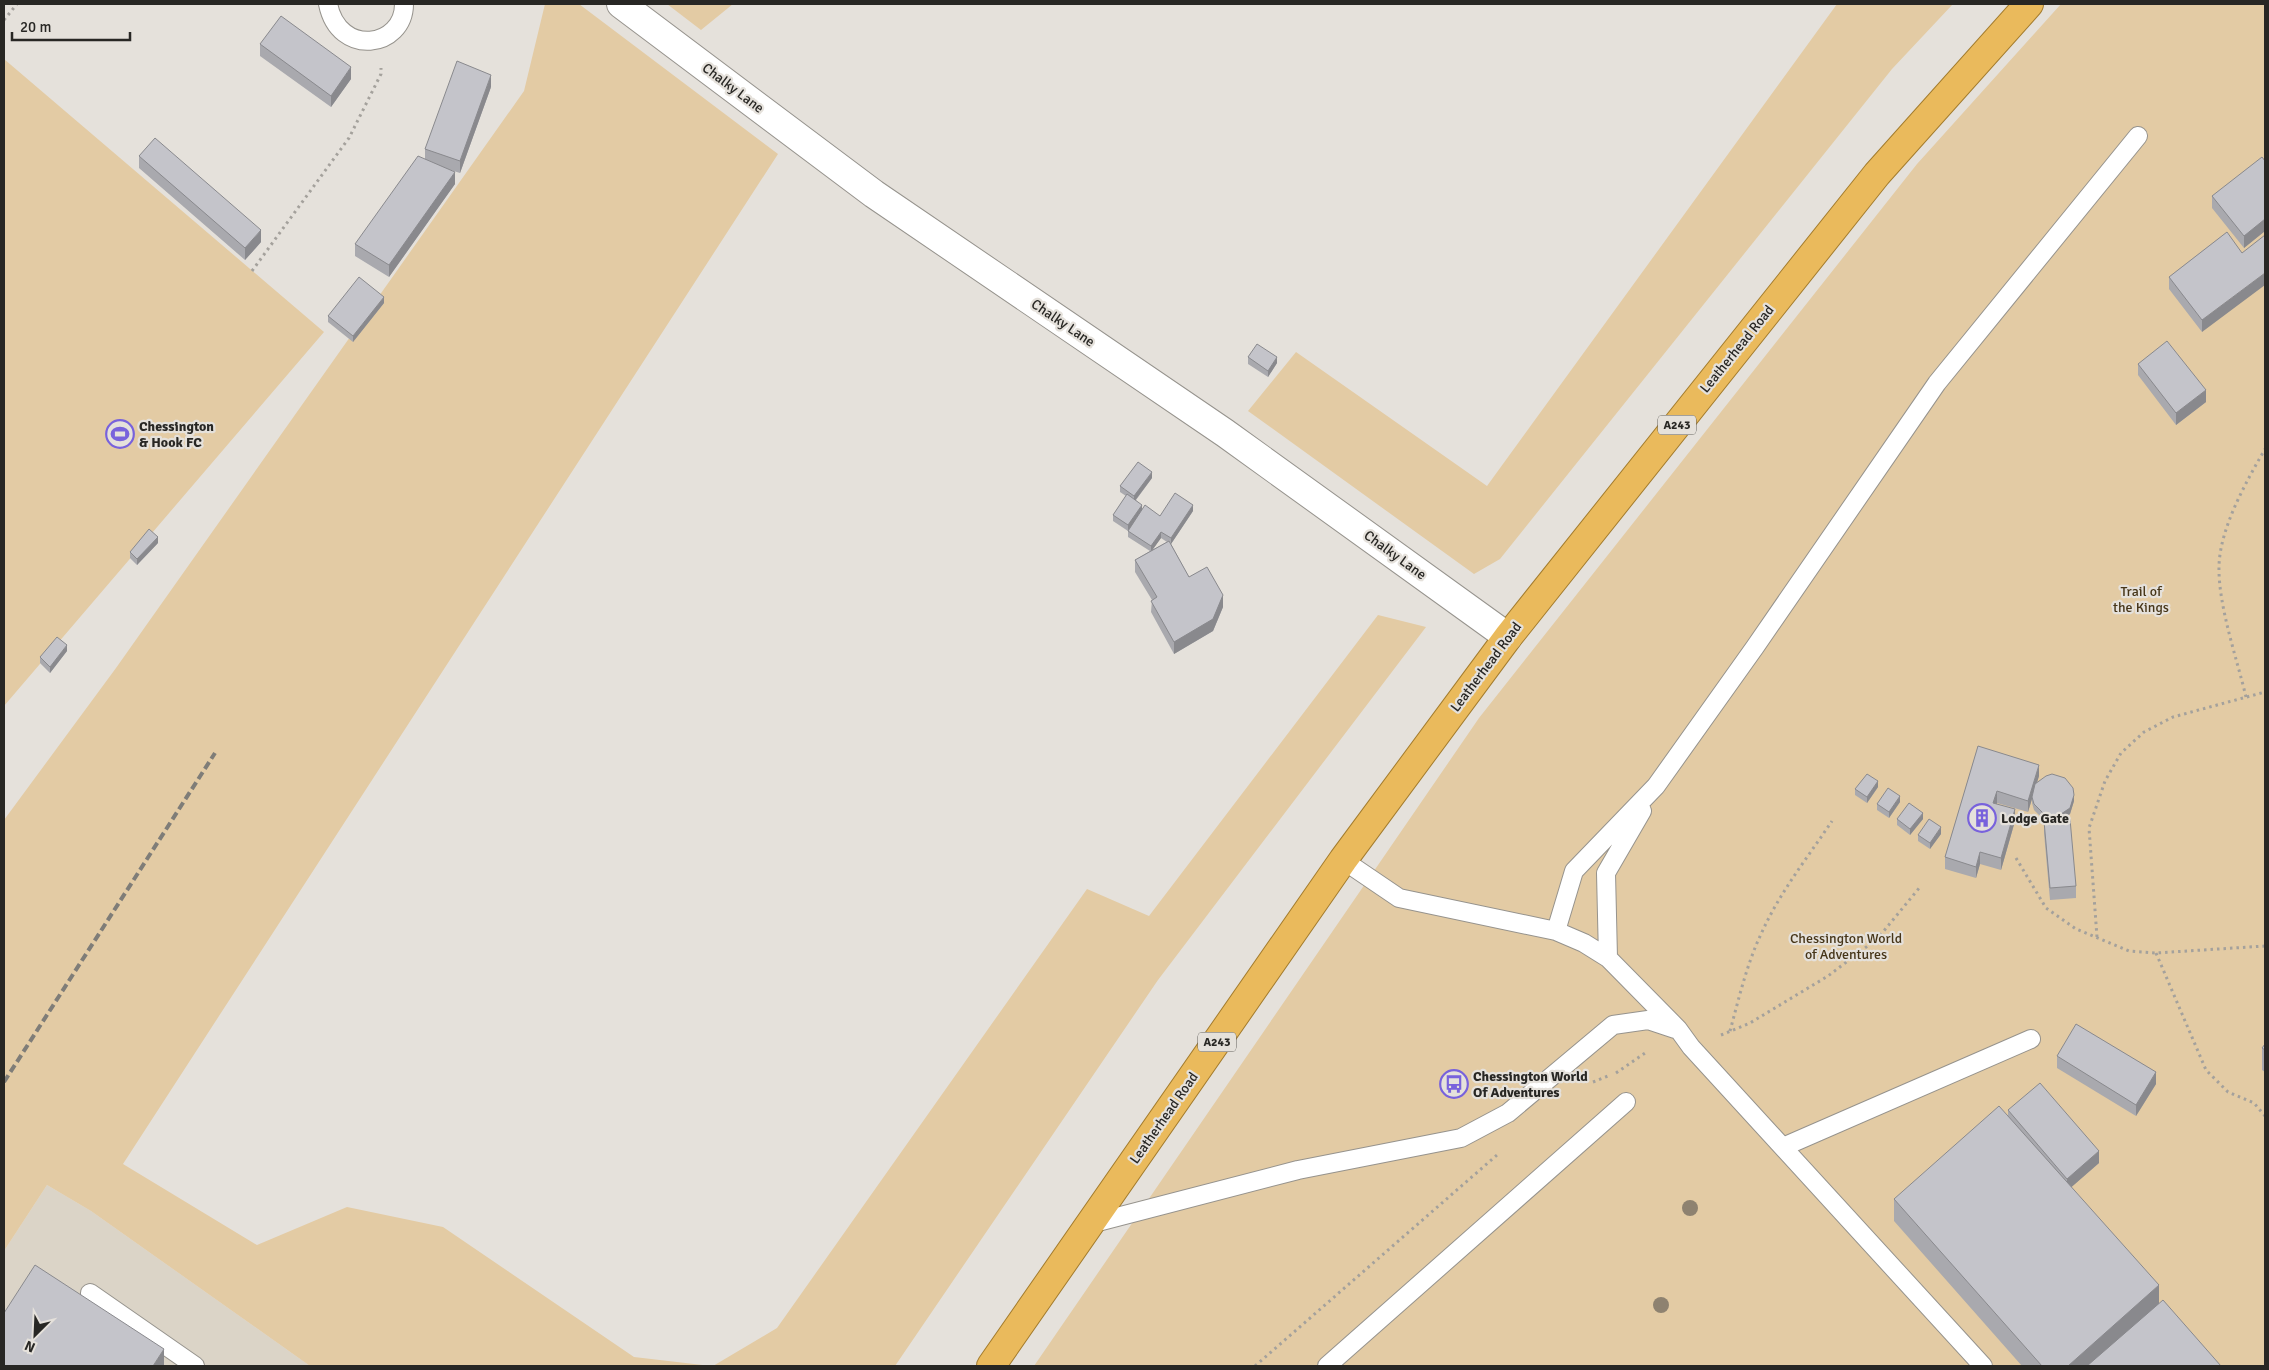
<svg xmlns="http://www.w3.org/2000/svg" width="2269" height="1370" font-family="Signika,sans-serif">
	<rect width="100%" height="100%" fill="#e5e1db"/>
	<path fill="#dbd4c7" d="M47,1185L91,1211L310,1366H4V1251Z"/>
	<path fill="#e3cba4" d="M545,4H579L778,154L123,1164L257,1245L347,1207L443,1227L634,1357L711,1366H310L91,1211L47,1185L4,1251V820L116,668L524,91Z
		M667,4H733L701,30Z
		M1837,4H1953L1892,69L1500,559L1474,574L1248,411L1296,352L1487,486Z
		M2061,4H2265V1366H1034L1479,718L1917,164Z
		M4,59L324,332L4,706Z
		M1378,615L1426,627L1158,980L895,1366H713L777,1328L1087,889L1149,916Z"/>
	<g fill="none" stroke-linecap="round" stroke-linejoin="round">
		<defs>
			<path id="service" d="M328,4C339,58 404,48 404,4
				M1343,860L1399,898L1556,931L1584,943L1608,958L1678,1029L1691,1047L1983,1366
				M1556,931L1574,871L1656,786L1755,647L1937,383L2138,136
				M1608,958L1606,873L1642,811
				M1783,1147L2031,1039
				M1090,1224L1298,1170L1461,1138L1508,1113L1613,1025L1648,1020L1675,1029
				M90,1293L195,1366
				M1327,1366L1626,1102"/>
			<path id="minor" d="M621,4L874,194L1225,433L1508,637"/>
			<path id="trunk" d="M991,1366L1343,860L1508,637L1877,174L2029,4"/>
		</defs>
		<use href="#service" stroke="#96938d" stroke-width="20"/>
		<use href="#minor" stroke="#96938d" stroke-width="30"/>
		<use href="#trunk" stroke="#a37c2e" stroke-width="30"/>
		<path stroke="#a4a19c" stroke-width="3" stroke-dasharray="2.5 4" stroke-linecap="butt" d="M4,20L17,4
			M252,271L349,138L381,74V68
			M2246,697C2237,659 2218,605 2219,566C2220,528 2246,482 2265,449
			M2016,858L2046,908L2076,929L2129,951L2156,953L2265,946
			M2097,937L2089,828L2105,781L2121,753L2144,732L2173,717L2265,692
			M2156,953L2206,1070L2228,1092L2254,1103L2265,1116
			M1730,1031C1739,998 1747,963 1762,932C1780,892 1808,857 1832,821
			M1721,1035L1750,1023L1828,976L1878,938L1920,887
			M1616,1073L1648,1051
			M1593,1082L1608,1076
			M1255,1366L1497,1155"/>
		<use href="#service" stroke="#fff" stroke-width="18"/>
		<use href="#minor" stroke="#fff" stroke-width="28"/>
		<use href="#trunk" stroke="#eaba5c" stroke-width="28"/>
		<path stroke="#7f7d78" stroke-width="4" stroke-dasharray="8 4" stroke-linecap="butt" d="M4,1082L215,753"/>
	</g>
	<g fill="#8e8270">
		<circle cx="1690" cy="1208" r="8"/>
		<circle cx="1661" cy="1305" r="8"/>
	</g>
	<path fill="#a9a9ae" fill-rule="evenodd" d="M260,44L351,79L331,107L260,56Z
		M491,87L460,173L444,168L455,184L389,277L355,256V244L425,159V149Z
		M139,156L261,242L245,260L139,168Z
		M2265,161V231L2244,248L2212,208V196Z
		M2227,232L2202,332L2169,289V277Z
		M384,303L353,342L328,322V316Z
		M1248,357L1277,363L1268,377L1248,364Z
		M2138,364L2206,402L2176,425L2138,375Z
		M1152,478L1136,500L1142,510L1160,516L1193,511L1171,544L1189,577L1223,607L1213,631L1174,654L1151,612L1152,600L1135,572V560L1150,551L1128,537V531L1113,521V515L1126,496L1120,492V486ZM1161,538L1167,542L1152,550Z
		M158,543L137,565L130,558V552Z
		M67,651L50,673L40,663V657Z
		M1978,746L2039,776L2037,782L2074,801L2070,814L2062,819L2076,886V898L2050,900L2044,833V821H2047L2044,820L2034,810L2032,803V799L2028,812L1997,803V804L2015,821L2001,870L1980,864L1976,878L1945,869V857Z
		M1878,787L1867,803L1855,795V789Z
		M1900,802L1889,818L1877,810V804Z
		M1897,819H1923L1910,835L1897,825Z
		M1941,834L1930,849L1918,841V835Z
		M2265,1044V1072L2262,1070V1048Z
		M2057,1056L2156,1084L2136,1116L2057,1068Z
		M2008,1110L2099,1163L2071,1187L2159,1303L2221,1366H2022L1894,1221V1199L2008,1116Z"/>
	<path fill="#89898d" d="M351,67V79L331,107V96Z
		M491,75V87L460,173V161Z
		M455,172V184L389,277V265Z
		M2265,219V231L2244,248V236Z
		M261,230V242L245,260V248Z
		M2265,273V285L2202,332V320Z
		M384,297V303L353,342V336Z
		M1277,357V363L1268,377V371Z
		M2206,390V402L2176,425V413Z
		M1152,472V478L1134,502V496Z
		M1142,505V511L1128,531V525Z
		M1193,505V511L1171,544V538Z
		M1161,532V538L1151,552V546Z
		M158,537V543L137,565V559Z
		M1223,595V607L1213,631L1174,654V642Z
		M67,645V651L50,673V667Z
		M2039,765V776L2028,812V801Z
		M1878,781V787L1867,803V797Z
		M1997,791V803L1993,815V803Z
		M2074,795V801L2070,814L2058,822V816Z
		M1900,796V802L1889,818V812Z
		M2015,809V821L2001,870V858Z
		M1923,813V819L1910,835V829Z
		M1941,827V834L1930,849V843Z
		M1980,852V864L1976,878V867Z
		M2156,1072V1084L2136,1116V1105Z
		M2099,1151V1163L2067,1191V1179Z
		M2159,1285V1308L2093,1366H2068Z
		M164,1349V1366H153Z"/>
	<path fill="#c4c4ca" stroke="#89898d" d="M281,16L351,67L331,96L260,44Z
		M457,61L491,75L460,161L425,149Z
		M155,138L261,230L245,248L139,156Z
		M418,156L455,172L389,265L355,244Z
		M2262,157L2265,161V219L2244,236L2212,196Z
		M2227,232L2242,253L2265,235V273L2202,320L2169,277Z
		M359,277L384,297L353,336L328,316Z
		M2167,341L2206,390L2176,413L2138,364Z
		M1257,344L1277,357L1268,371L1248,357Z
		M1138,462L1152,472L1134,496L1120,486Z
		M1175,493L1193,505L1171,538L1161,532L1151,546L1128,531L1145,505L1160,516Z
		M1127,494L1142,505L1128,525L1113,515Z
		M149,529L158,537L137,559L130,552Z
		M1169,541L1189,577L1207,567L1223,595L1213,619L1174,642L1151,601L1157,597L1135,560Z
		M57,637L67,645L50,667L40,657Z
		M1978,746L2039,765L2028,801L1997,791L1993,803L2015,809L2001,858L1980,852L1976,867L1945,857Z
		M1867,774L1878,781L1867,797L1855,789Z
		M2052,774L2065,778L2073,788L2074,795L2070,808L2058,816L2044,814L2034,804L2032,797L2035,784L2046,776Z
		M1888,788L1900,796L1889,812L1877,804Z
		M1909,803L1923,813L1910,829L1897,819Z
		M1929,819L1941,827L1930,843L1918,835Z
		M2070,819L2076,886L2050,888L2044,821Z
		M2076,1024L2156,1072L2136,1105L2057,1056Z
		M2265,1044V1050L2262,1048Z
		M2040,1083L2099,1151L2067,1179L2008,1110Z
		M1999,1106L2159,1285L2068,1366H2042L1894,1199Z
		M35,1265L164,1349L153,1366H4V1313Z
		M2163,1300L2221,1366H2087Z"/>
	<defs>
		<symbol id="stadium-ring" viewBox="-11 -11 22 22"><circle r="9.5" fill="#e5e1db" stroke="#7862dc" stroke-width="1.5"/><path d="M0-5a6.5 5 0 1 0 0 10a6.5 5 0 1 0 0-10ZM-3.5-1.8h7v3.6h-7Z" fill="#7862dc"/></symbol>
		<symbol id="building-ring" viewBox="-11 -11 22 22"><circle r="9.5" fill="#e5e1db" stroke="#7862dc" stroke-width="1.5"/><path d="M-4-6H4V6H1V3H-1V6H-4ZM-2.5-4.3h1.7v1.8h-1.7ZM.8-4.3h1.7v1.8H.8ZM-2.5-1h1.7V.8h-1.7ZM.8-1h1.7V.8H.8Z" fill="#7862dc"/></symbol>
		<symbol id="bus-ring" viewBox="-11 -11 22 22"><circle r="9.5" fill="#e5e1db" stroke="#7862dc" stroke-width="1.5"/><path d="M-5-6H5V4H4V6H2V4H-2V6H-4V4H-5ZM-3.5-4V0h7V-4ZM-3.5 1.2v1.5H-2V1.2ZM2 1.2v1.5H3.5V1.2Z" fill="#7862dc"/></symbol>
	</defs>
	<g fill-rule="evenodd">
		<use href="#stadium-ring" x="104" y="418" width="32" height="32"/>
		<use href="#building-ring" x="1966" y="802" width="32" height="32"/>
		<use href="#bus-ring" x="1438" y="1068" width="32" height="32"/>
	</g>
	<g text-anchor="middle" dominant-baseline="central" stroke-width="4.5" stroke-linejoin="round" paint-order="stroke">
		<g fill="#e5e1db" stroke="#615f5b" stroke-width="1">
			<rect x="1658" y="415.5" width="38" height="19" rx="4"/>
			<rect x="1198" y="1032.5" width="38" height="19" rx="4"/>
		</g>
		<g font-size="12" font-weight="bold" fill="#282724">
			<text x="1677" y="425">A243</text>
			<text x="1217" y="1042">A243</text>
		</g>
		<g font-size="14" fill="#282724" stroke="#e5e1db">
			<text transform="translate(733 88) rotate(37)">Chalky Lane</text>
			<text transform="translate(1063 323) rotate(34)">Chalky Lane</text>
			<text transform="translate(1737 349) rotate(-51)">Leatherhead Road</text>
			<text transform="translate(1395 555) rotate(36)">Chalky Lane</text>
			<text transform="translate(1486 667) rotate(-53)">Leatherhead Road</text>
			<text transform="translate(1164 1118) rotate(-55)">Leatherhead Road</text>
		</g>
		<g font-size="14" font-weight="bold" fill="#282724" stroke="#e5e1db" text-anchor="start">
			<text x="139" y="426">Chessington<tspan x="139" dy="16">&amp; Hook FC</tspan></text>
			<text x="2001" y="818">Lodge Gate</text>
			<text x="1473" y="1076">Chessington World<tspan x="1473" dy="16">Of Adventures</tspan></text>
		</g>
		<g font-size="14" fill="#463518" stroke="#e5e1db">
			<text x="2141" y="591">Trail of<tspan x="2141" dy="16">the Kings</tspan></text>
			<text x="1846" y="938">Chessington World<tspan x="1846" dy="16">of Adventures</tspan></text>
		</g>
	</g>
	<rect width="2269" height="1370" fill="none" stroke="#282724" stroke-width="10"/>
	<g transform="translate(35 1335) rotate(204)" stroke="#e5e1db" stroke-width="4" paint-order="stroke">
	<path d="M0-4L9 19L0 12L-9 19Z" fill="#282724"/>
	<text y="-8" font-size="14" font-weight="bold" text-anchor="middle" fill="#282724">N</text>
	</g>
	<path d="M12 32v8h118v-8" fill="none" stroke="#282724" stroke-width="2.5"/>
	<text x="20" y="32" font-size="15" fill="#282724" stroke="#e5e1db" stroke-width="4" paint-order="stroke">20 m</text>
</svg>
